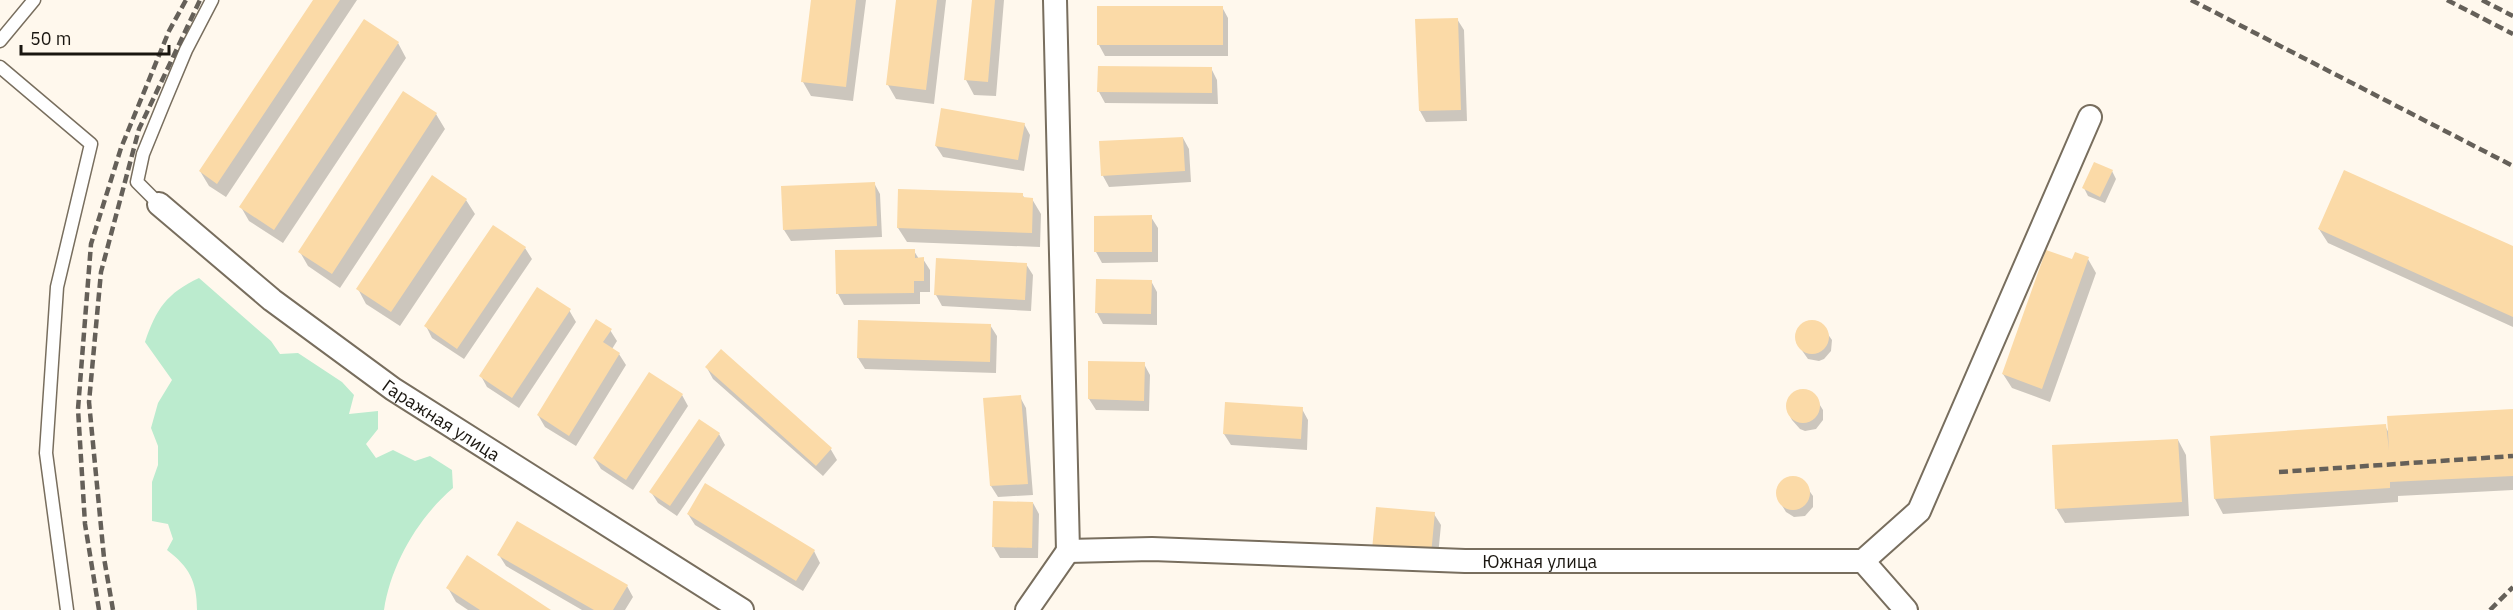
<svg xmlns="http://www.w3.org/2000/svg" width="2513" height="610" font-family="'IBM Plex Sans',sans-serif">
	<rect width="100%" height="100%" fill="#fff8ed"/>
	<path fill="#bbebce" d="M199,278L271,341L280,354L298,353L342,382L354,395L349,414L378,411V429L366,444L376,458L393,450L415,461L430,456L452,470L453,488C418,518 391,564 384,610H197C197,581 189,567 167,550L173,539L168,524L152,521V482L158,465V446L151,428L158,403L172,380L145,342C156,309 167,293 199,278Z"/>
	<path fill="#0003" d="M315,0H357L226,197L209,186L200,171Z
		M813,0H866L853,101L811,96L803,82Z
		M898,0H946L934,104L896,99L888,85Z
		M974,0H1004L996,96L974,95L966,80Z
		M1222,7L1228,18V56H1105L1099,45Z
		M1457,19L1464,30L1467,121L1426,122L1420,111L1417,20Z
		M398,43L406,58L283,243L249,221L241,207Z
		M1211,68L1217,80L1218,104L1105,103L1099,92Z
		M404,93L436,114L445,129L340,288L308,266L300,252Z
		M1024,124L1030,135L1024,171L943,157L936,146Z
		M1183,138L1189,149L1191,182L1109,187L1103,176L1101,143Z
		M2112,171L2116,179L2105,203L2088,196L2084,188Z
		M874,183L880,194L882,237L791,241L784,230Z
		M1022,194L1025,199H1032L1041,214L1040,247L907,242L898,228Z
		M466,200L475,214L400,326L366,304L358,289Z
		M1151,217L1158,228V262L1102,263L1096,252L1095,218Z
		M2319,229L2513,249V327L2328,243Z
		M525,248L532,259L464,359L432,338L426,326Z
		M914,251L919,259H923L930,270V292H920V304L844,305L838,294Z
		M2088,259L2096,273L2050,402L2012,388L2003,374L2073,261Z
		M938,260L1026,264L1033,275L1031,311L942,306L936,295Z
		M1151,281L1157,292V325L1103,324L1097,313Z
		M569,310L576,322L519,408L487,387L481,376Z
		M1809,321L1820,323L1832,340L1831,351L1824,359L1819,361L1808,359L1796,342L1797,330Z
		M990,325L997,336L996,373L865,369L858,358Z
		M610,330L617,341L612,349L619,354L626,365L576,446L545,427L538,415Z
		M1144,364L1150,375L1149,411L1096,410L1089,399Z
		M707,368L830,448L837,460L823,476L713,379Z
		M1805,390L1815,397L1823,410V420L1816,429L1805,431L1800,429L1792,420L1788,412L1787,401L1794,393Z
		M682,395L688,406L633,490L601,469L594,458Z
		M1020,397L1026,408L1033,495L998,497L991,486L985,400Z
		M1302,409L1308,420L1307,450L1231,445L1224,434Z
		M2513,411V490L2398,496V502L2223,514L2215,499L2211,437L2385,426L2389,433Z
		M719,434L725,445L677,516L658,503L651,492Z
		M2178,440L2186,455L2189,516L2065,523L2056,508Z
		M1790,477L1801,479L1813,496V507L1805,516L1794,517L1786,512L1778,499V488L1785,479Z
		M1033,503L1039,514L1038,558H1000L993,546Z
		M688,514L814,551L820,563L803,591L695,525Z
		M1434,514L1441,525L1437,566L1380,561Z
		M499,555L627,586L633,597L625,610H582L506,566Z
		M448,588L548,610H468L456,602Z"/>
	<path fill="#fbdaa7" d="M313,0H340L217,184L199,171Z
		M811,0H856L846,87L801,82Z
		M896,0H937L926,90L886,85Z
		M972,0H995L988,82L964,80Z
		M1097,6H1223V45H1097Z
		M1458,18L1461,110L1419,111L1415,19Z
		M364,19L399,42L274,230L239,207Z
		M1098,66L1212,67V93L1097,92Z
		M403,91L437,113L332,274L298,252Z
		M941,108L1025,123L1018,160L935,146Z
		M1183,137L1185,171L1101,176L1099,141Z
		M2094,162L2113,170L2100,197L2082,188Z
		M2344,170L2513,246V317L2318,229Z
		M432,175L467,199L391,312L356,289Z
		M875,182L877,226L783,230L781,186Z
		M898,189L1023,193V197L1033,198L1032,233L897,228Z
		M1152,215V252H1094V216Z
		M493,225L526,247L457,349L424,326Z
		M915,249V258L924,257V281H914V293L836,294L835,250Z
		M2046,250L2072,259L2075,252L2089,257L2042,389L2002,374Z
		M936,258L1027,263L1025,300L934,295Z
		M1096,279L1152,280L1151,314L1095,313Z
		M537,287L571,309L512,398L479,376Z
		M596,319L612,329L603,342L620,353L569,436L537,415Z
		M1795 337a17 17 0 1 1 34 0a17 17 0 1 1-34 0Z
		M858,320L991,324L990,362L857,358Z
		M721,349L832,448L816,466L705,367Z
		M1088,361L1145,362L1144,401L1088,399Z
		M649,372L683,394L626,480L593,458Z
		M1786 406a17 17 0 1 1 34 0a17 17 0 1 1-34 0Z
		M1021,395L1028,484L990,486L983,398Z
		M1225,402L1303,407L1301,439L1223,434Z
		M2513,409V476L2390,482V488L2214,499L2210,436L2386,424L2389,450L2387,416Z
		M699,419L720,433L670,506L649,492Z
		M2178,439L2182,502L2055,509L2052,445Z
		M1776 493a17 17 0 1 1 34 0a17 17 0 1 1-34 0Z
		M705,483L815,550L796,581L687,514Z
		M993,501L1033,502L1032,548L992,547Z
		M1376,507L1435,512L1431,555L1372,550Z
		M517,521L628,585L613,610H594L497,555Z
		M467,555L551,610H480L446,588Z"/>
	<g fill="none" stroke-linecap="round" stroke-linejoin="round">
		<defs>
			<path id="service" d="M0,41L34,0
				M0,67L91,144L57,287L46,453L67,610
				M159,204L137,182L143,154L163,105L186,50L212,0"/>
			<g id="minor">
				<path d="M1055,0L1068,551"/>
				<path id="s1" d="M159,204L272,300L393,389L742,610"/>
				<path id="s2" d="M1068,551L1152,549L1465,561H1863L1906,610"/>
				<path d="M1863,561L1919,511L2090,117"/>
				<path d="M1027,610L1068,551"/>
			</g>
		</defs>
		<use href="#service" stroke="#786e5e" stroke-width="15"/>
		<use href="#minor" stroke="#786e5e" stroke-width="26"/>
		<use href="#service" stroke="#fff" stroke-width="12"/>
		<use href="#minor" stroke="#fff" stroke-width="22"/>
		<path stroke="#656059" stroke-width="4.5" stroke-dasharray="9 4.5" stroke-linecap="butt" d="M2191,0L2513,166
			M2447,0L2513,34
			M2482,0L2513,16
			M2279,472L2513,456
			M99,610L85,524L78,409L91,244L121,148L169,31L186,0
			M113,610L104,558L89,402L101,272L139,129L200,0
			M2490,610L2513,587"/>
	</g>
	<g text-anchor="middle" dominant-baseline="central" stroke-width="6" stroke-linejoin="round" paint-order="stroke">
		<g font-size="18" fill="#1a1610" stroke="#fff8ed">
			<text stroke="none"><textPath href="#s1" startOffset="356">Гаражная улица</textPath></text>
			<text stroke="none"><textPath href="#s2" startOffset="472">Южная улица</textPath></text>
		</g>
	</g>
	<path d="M21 45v9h148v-9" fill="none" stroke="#1a1610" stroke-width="3"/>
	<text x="30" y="45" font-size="18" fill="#1a1610" stroke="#fff8ed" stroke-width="4.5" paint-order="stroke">50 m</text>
</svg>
